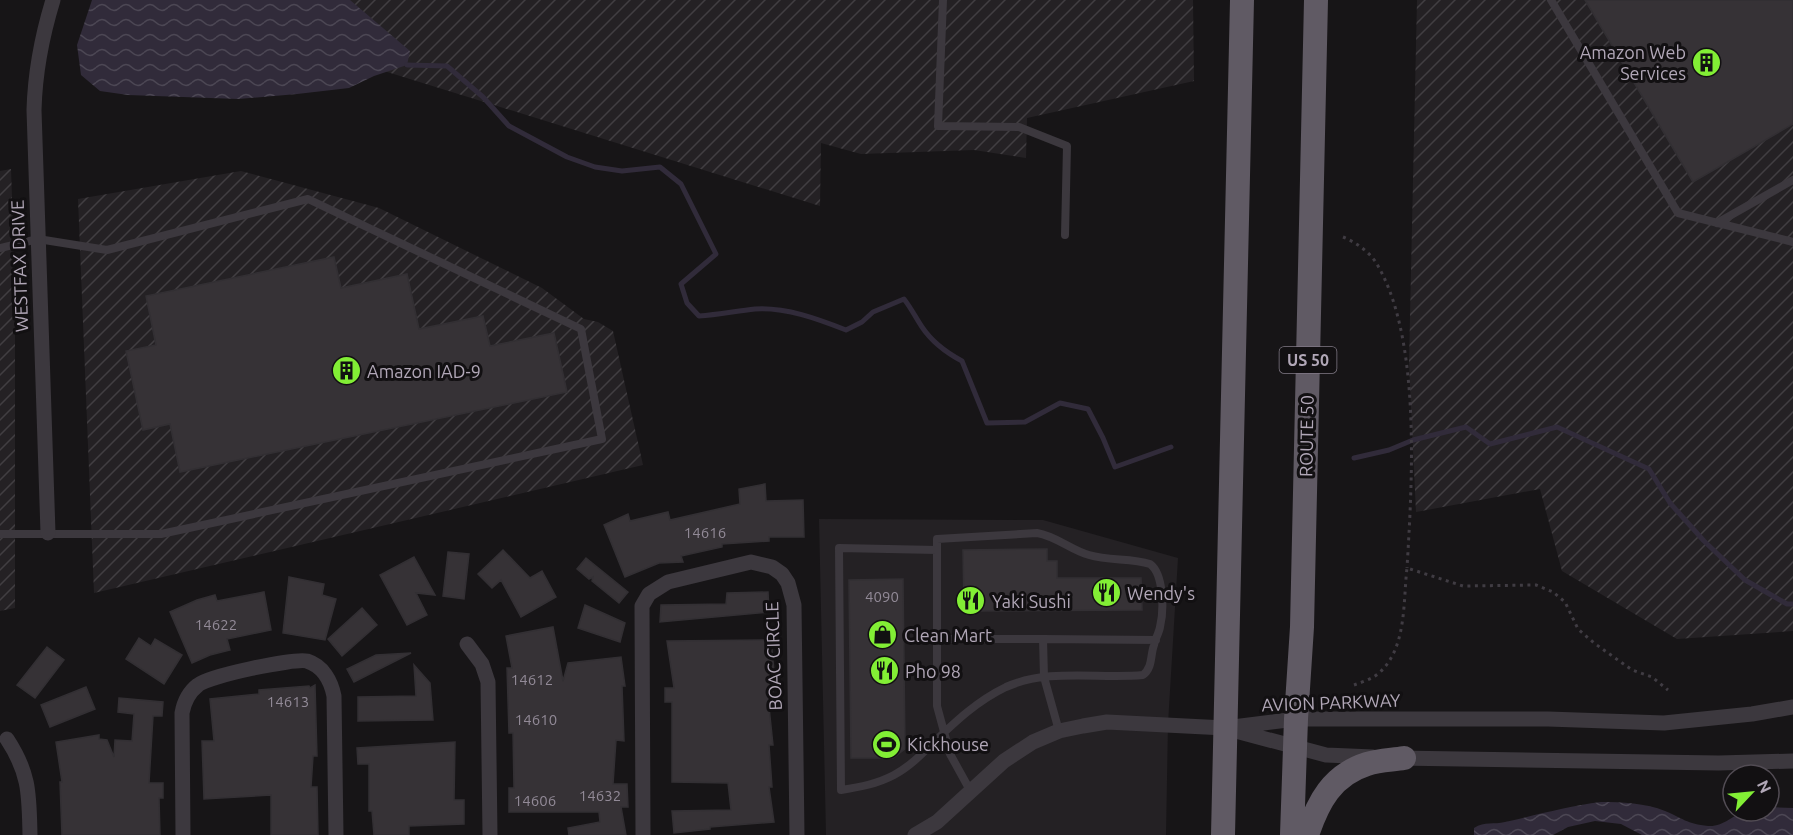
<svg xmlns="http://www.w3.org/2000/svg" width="1793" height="835" font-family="Ubuntu,sans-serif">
	<defs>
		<pattern id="industrial-furrows" width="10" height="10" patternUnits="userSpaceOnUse" patternTransform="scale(1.5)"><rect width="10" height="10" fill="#242124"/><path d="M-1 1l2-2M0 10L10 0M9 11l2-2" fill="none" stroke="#413e42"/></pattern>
		<pattern id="water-waves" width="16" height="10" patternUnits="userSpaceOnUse" patternTransform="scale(1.5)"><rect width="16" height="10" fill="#312b3a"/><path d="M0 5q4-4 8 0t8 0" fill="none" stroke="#4c4754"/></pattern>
	</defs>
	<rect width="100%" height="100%" fill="#171517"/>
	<path fill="#242124" d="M819,519L1043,520L1178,558L1168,724L1166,835H826Z"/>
	<path fill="url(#industrial-furrows)" d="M155,0H1193L1194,81L1027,118L1026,158L974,150L861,154L821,143L820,206Z
		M1417,0H1793V631L1677,639L1562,571L1540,489L1416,512L1409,363Z
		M11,169L15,281V608L0,611V171Z
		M241,171L379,208L542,288L584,319L598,322L613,331L643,465L94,593L78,199Z"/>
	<path fill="url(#water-waves)" d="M92,0H350L410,51L407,65L374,76L349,88L297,94L238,99L128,95L100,91L81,75L77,45Z
		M1601,802C1621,802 1646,803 1665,811C1682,818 1687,824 1708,826C1724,827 1732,815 1746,811C1752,809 1762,811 1769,811V807L1793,808V835H1642L1621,824L1595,821L1568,827L1553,835H1474V828C1485,821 1494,825 1505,822C1537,815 1568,806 1601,802Z"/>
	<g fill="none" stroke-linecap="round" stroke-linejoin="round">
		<path stroke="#312b3a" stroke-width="5" d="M407,65L447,66L483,97L509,126L567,157L595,167L622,171L660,167L681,184L716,254L681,284L687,303L699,316C718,315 736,311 755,309C786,307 818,319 846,330L862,322L873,312L904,299C911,308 916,318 922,327C932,342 947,353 962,361L987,423L1025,422L1060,403L1088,409L1103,438L1115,467L1171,447
			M1354,458L1389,450L1413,440L1466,427L1490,444L1557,427L1649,469L1670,503L1704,541L1745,580L1787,604H1793"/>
	</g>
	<path fill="#363236" stroke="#322f33" stroke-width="1.5" d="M1585,0H1793V124L1693,182Z
		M334,257L341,288L407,274L419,329L483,316L490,346L554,333L567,392L180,472L170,424L143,430L126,351L156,345L146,296Z
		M765,484L766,501L803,500L804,537H769V541L722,544V547L681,556L683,562L659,563L625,577L604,525L628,514L630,521L668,512L670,520L740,504L739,489Z
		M1047,549V561H1057V578H1141L1142,610L964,611L963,550Z
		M503,550L530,578L542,571L556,597L521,617L501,580L492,588L478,574Z
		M448,552L469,554L464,599L443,596Z
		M414,557L435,595L416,593L427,615L407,625L380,575Z
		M586,558L628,592L619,603L592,581L593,577L589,579L577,569Z
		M289,577L324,584L322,595L336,599L325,640L283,633Z
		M903,579L905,749L893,758H851L849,580Z
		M264,592L271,630L227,639L230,650L210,655L192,663L170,612L197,600L215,595L217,601Z
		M768,592L769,612L660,622L661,605L726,604L727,593Z
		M585,605L625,623L620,642L578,628Z
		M362,608L377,625L342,656L328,639Z
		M553,627L563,681L568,663L621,657L625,686H622L624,741L616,740L613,784H627L628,807H621L626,835H569L568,828L600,822L599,812H509V788H514L513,733H509L507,668H512L506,636Z
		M139,638L151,646L155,639L182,655L164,684L126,659Z
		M771,640L775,682L769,707L773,745H769L772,787H769L774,822L710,827V829L674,833L672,811L731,810L728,783L672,782V702H665V688H674L667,641Z
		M47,647L64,660L35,698L17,685Z
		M411,653L354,682L347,669L376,655Z
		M414,665L430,683L433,720L358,721V697L416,696Z
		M315,685L317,756H313L311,787H317L318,835H271V795L204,799L202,741H214L210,699L259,694V690L309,686L310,688Z
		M86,687L95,709L50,727L41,705Z
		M119,698L163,702L162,716H153L149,783H163V798H159L160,835H62L60,782H62L56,742L99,735V739L107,740L114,757L115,740L132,741L134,714L118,712Z
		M455,742L454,800H464V824L409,826V835H374L372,811H369V764H358L357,748Z"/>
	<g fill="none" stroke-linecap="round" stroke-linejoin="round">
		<path stroke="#403c43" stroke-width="3" stroke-dasharray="3 4.5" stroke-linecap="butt" d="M1343,237C1355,242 1367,250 1375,261C1422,335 1412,483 1407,568
			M1354,685C1362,682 1372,679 1379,673C1407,648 1403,602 1407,568L1463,586L1536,585L1553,592L1565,602L1578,629L1594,643L1632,670L1652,677L1668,690"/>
		<path stroke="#3c383e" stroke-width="8" d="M943,0L938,126L1019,127L1067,146L1065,235
			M1551,0L1678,213L1793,242
			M1717,223L1793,180
			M0,248L38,239L107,250L308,199L581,329L602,439L161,534H0
			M937,550L839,548L841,790C860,787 877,784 894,775C909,767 921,755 933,743C956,721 977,701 1006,687C1048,668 1098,679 1143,675C1153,667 1150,656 1154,645C1155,639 1159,633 1160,627C1164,611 1164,574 1150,564C1131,558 1109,561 1089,555C1071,550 1056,536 1037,533L937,539V706L950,754L971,792
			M937,639H1043
			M1059,731L1044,677L1043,639L1156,640"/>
		<path stroke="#3c383e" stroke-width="15" d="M48,533L34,110C35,73 42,36 53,0
			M467,644L482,664L488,682L490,835
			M1232,730L1326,755L1373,757
			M7,739C30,774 29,795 30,835
			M1397,758L1719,763L1793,761
			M183,835L182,713C184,702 189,692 198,685C208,676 294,658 307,661C323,666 331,681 334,696L336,835
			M643,835L642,606L649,594L668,582L751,562L772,567L782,574L788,583L794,605L797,835
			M915,835L937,822L1004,761L1033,742L1059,731L1083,726L1107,722L1225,728L1296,719H1548L1664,723L1752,714L1793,707"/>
		<path stroke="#605a64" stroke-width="24" d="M1223,835L1242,0
			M1292,835L1296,719L1302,627L1316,0
			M1307,835C1318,802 1332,775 1367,764C1379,760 1392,760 1404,758"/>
	</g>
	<defs>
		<symbol id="building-disc" viewBox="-11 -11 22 22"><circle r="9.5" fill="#82ee35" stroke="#121012"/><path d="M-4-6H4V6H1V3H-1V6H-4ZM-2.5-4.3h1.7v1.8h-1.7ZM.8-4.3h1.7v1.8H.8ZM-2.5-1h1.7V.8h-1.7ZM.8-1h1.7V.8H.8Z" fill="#111"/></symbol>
		<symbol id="restaurant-disc" viewBox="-11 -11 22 22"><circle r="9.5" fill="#82ee35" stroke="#121012"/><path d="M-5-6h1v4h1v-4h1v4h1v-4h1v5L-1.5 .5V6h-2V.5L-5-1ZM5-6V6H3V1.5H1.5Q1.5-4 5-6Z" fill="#111"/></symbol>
		<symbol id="shop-disc" viewBox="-11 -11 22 22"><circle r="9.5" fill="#82ee35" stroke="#121012"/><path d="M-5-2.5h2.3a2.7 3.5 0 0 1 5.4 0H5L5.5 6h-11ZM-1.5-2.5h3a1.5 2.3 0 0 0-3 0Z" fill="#111"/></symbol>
		<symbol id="stadium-disc" viewBox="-11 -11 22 22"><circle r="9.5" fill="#82ee35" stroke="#121012"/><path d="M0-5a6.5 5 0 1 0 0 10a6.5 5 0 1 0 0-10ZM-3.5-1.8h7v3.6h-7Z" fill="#111"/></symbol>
	</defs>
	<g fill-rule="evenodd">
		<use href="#building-disc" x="1690" y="46" width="33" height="33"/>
		<use href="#building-disc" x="330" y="354" width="33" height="33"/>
		<use href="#restaurant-disc" x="1090" y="576" width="33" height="33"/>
		<use href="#restaurant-disc" x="954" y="584" width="33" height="33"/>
		<use href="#shop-disc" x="866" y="618" width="33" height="33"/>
		<use href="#restaurant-disc" x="868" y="654" width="33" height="33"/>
		<use href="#stadium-disc" x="870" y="728" width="33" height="33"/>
	</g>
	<g text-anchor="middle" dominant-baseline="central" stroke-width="6" stroke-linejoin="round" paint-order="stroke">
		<g font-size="15" fill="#928a97">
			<text x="705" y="532">14616</text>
			<text x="882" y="596">4090</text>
			<text x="216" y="624">14622</text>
			<text x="532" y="679">14612</text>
			<text x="288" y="701">14613</text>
			<text x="536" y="719">14610</text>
			<text x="600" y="795">14632</text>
			<text x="535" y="800">14606</text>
		</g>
		<rect fill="#121012" stroke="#817a86" stroke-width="1.5" x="1279.5" y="347" width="57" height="26" rx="4.5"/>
		<g font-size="16" font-weight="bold" fill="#b1a7b7">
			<text x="1308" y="360">US 50</text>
		</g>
		<g font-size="18" fill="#b1a7b7" stroke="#121012" text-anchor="start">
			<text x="1686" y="52" text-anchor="end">Amazon Web<tspan x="1686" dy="21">Services</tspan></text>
			<text x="367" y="371">Amazon IAD-9</text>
			<text x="1127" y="593">Wendy's</text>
			<text x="992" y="601">Yaki Sushi</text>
			<text x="904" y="635">Clean Mart</text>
			<text x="905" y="671">Pho 98</text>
			<text x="907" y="744">Kickhouse</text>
		</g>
		<g font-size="18" fill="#b1a7b7" stroke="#121012">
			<text transform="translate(19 266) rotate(-92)">WESTFAX DRIVE</text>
			<text transform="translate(1306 436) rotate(-89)">ROUTE 50</text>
			<text transform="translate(773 656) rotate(-92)">BOAC CIRCLE</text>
			<text transform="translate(1331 702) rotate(-2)">AVION PARKWAY</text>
		</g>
	</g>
	<g transform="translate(1751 793) rotate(64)"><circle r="28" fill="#121012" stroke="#524c54" stroke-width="1.5"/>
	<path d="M0-4.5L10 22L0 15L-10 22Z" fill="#82ee35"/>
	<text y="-9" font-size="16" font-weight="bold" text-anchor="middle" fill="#b1a7b7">N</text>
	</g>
</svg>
